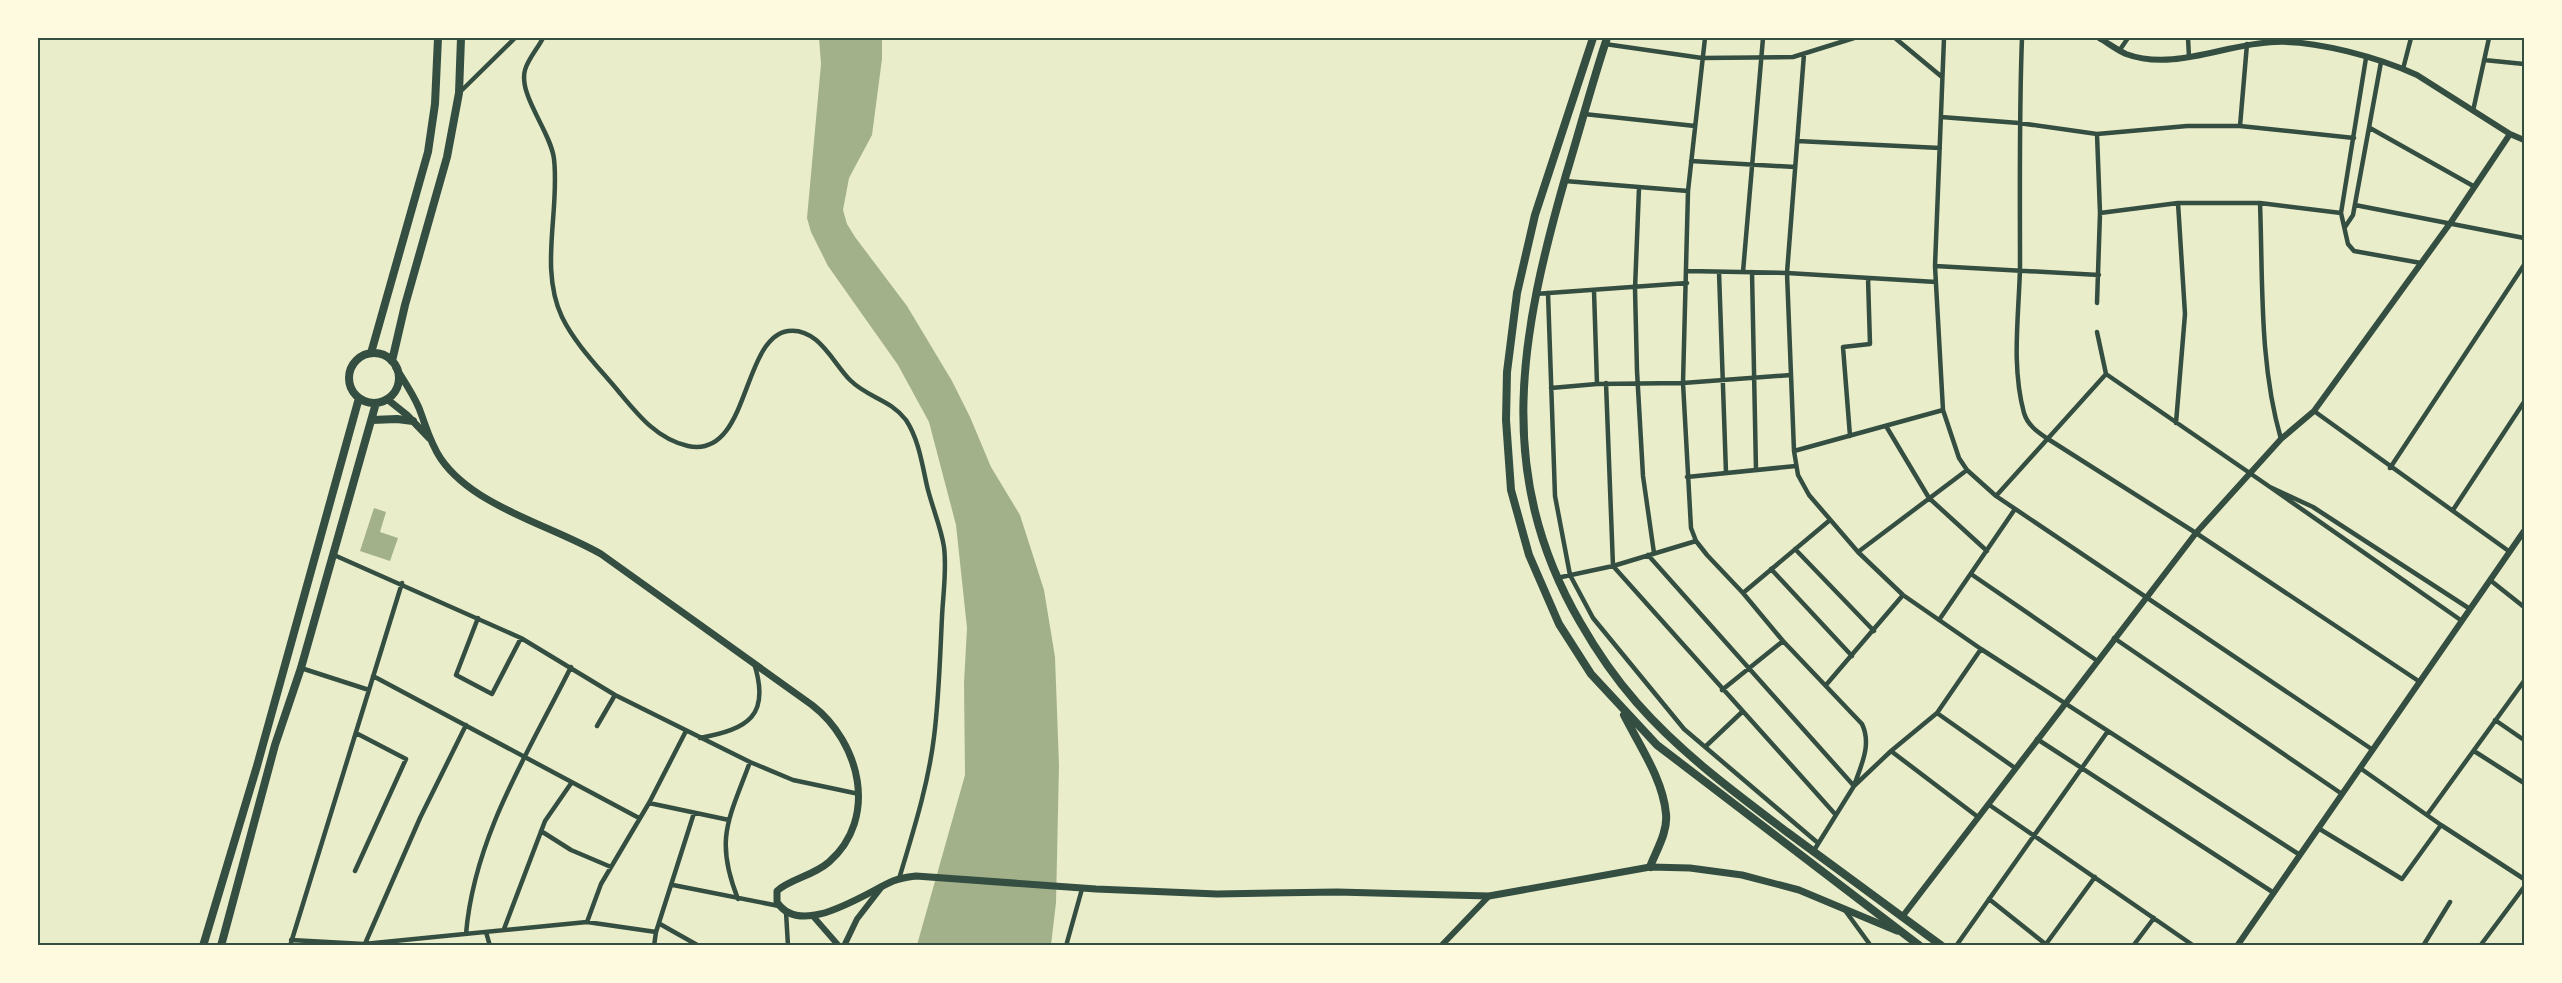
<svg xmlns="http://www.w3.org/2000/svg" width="2562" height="983" font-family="Commissioner,sans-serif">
	<rect width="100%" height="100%" fill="#e9edc9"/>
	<path fill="#a3b18a" d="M819,38H882V59L872,135L849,178L843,210L847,224L855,237L907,306L952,381L970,417L991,467L1020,515L1044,590L1055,657L1059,765L1056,903L1051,945H917L965,775L964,683L967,628L956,525L929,422L898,365L828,266L811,232L807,218L821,64Z
		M374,508L386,512L380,532L398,538L390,561L360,551Z"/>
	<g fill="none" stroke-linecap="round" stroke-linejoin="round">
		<path stroke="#344e41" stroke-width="4.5" d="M543,38C538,48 528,59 525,70C518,95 551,132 554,159C560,211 539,268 562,317C575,344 600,369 619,392C638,415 657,439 688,446C750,459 741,338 788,331C818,327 833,363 850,380C868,398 890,399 906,420C919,440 922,464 927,486C932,507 941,527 944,547C947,570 943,594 942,617C940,657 939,698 934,737C928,786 913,832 899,879
			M1895,38L1942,77
			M1944,38L1935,266L1943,410L1959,458L1967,470L1996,496L2373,750
			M2022,38C2019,114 2020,190 2020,267C2019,315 2011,365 2024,413C2028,426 2038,432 2048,439L2196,533L2420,682
			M2188,38L2189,57
			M1605,44L1702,58L1793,57L1854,38
			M2119,51L2128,38
			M1804,54L1787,273L1794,451L1798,475L1809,495L1858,552L1903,595L1981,649L2300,855
			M2366,58L2341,213L2348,244L2354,251L2421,263
			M2484,60L2524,64
			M2403,69L2411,38
			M459,93L515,38
			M2473,111L2489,38
			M1584,114L1695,126
			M1941,117L2019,123L2097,134L2187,126H2240L2354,138
			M2240,126L2247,44
			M2370,128L2475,187
			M2097,134L2100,213L2097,303
			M1797,141L1940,148
			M1691,161L1795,167
			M1565,181L1688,191
			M1639,188L1635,289L1637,371L1643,476L1654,553
			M2260,203C2263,282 2259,363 2281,439
			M2355,205L2524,238
			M2100,213L2178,203H2260L2341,213
			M2345,227L2353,215L2381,62
			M1935,266L2099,275
			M1687,271L1787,273L1936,282
			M1719,272L1726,473
			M1743,272L1763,38
			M1752,272L1756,470
			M1594,291L1597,384
			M1548,293L1555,496L1570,575L1593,618L1684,729L1818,843
			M1535,294L1687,283
			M2097,332L2106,374
			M2106,374L2270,487
			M1606,383L1613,566L1835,814
			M1551,388L1597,384L1683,383L1791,375
			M2314,411L2510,552
			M2176,423L2185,314L2178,203
			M1886,426L1929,498L1987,551
			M1850,436L1843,347L1870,344L1868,278
			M1794,451L1943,410
			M2390,468L2524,265
			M1687,477L1796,466
			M1996,496L2106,374
			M2453,510L2524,402
			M1795,549L1874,631
			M1858,552L1967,470
			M334,555L521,638L615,695L750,762L793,780L859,794
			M1648,555L1854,786C1861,765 1872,745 1862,724L1783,641L1743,593L1707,555L1696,541L1691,528L1683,383L1688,191L1705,38
			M1771,569L1852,656
			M1971,574L2096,660
			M1557,578L1613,566L1696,541
			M2490,580L2524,607
			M1743,593L1830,520
			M478,618L456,675L492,694L521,638
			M1939,620L2015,509
			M2462,621L2270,487L2313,507L2470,609
			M2114,638L2342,794
			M301,668L369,690
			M373,676L639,818
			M1826,685L1903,595
			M1722,690L1783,641
			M1937,713L2015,768
			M2495,720L2524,740
			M597,726L615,695
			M700,738C748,729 771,716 754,663
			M2037,739L2274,893
			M1705,747L1742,712
			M1891,751L1978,817
			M2474,751L2524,783
			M2360,768L2441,825L2524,879
			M649,803L729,820
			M1988,804L2194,946
			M2427,815L2524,681
			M2318,828L2402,879L2441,825
			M541,831L571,850L611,867
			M1813,852L1854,786L1891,751L1937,713L1981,649
			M355,871L406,759L356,733
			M673,885L779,906
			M738,899C714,839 729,819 750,762
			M1989,899L2048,946
			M1844,909L1871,946
			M786,912L788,946
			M587,922L601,884L649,803L686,731
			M660,924L699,946
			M504,929L545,821L572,782
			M486,932L490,946
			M466,934C474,837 528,753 571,667
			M291,940L364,944L587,922L656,932
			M2046,944L2095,877
			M290,946L402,583
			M364,946L420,818L466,725
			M654,946L656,932L694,813
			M1066,946L1082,889
			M1956,946L2108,731
			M2133,946L2154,918
			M2423,946L2450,902
			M2480,946L2524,887"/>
		<path stroke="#344e41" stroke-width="6" d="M2099,38C2108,43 2117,50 2126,54C2174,72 2227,43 2275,42C2316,40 2380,58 2417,75L2510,134L2524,140
			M812,915L839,946
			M1902,917L2196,533L2281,439L2314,411L2451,222L2510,134
			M844,946L857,919L881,888
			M1441,946L1489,896
			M2237,946L2524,531"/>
		<path stroke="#344e41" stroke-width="7" d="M396,368C404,381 413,394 419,408C426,426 430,443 441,459C474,507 551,525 601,554L812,705C860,742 879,818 829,862C813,876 790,879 777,891V902C801,939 865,893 893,881C900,878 908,877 916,876L1096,889L1217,894L1337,892L1489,896L1650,867L1690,868L1742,875L1799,890L1897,931
			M387,399L407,415L429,438"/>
		<path stroke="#344e41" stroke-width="8" d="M1593,38L1535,215L1517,293L1507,372L1506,420L1511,490L1529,555L1559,624L1591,674L1657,745L1920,946
			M1607,38C1592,83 1580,129 1566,175C1521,332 1493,472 1580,622C1596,650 1615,678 1637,703C1681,753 1734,792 1787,832C1838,870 1890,908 1942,946
			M371,353L428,152L435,104L438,38
			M349 378a25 25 0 1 1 50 0a25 25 0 1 1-50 0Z
			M392,361L405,305L447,157L459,93L461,38
			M372,420L397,419L413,421
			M1624,715C1639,745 1663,779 1666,814C1668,832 1656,851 1650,867
			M203,946L257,766L359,398
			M221,946L275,745L301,668L376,403"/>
	</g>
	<rect width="2562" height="983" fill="none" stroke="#fefae0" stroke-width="78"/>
	<rect x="39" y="39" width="2484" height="905" fill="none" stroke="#344e41" stroke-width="2"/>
</svg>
